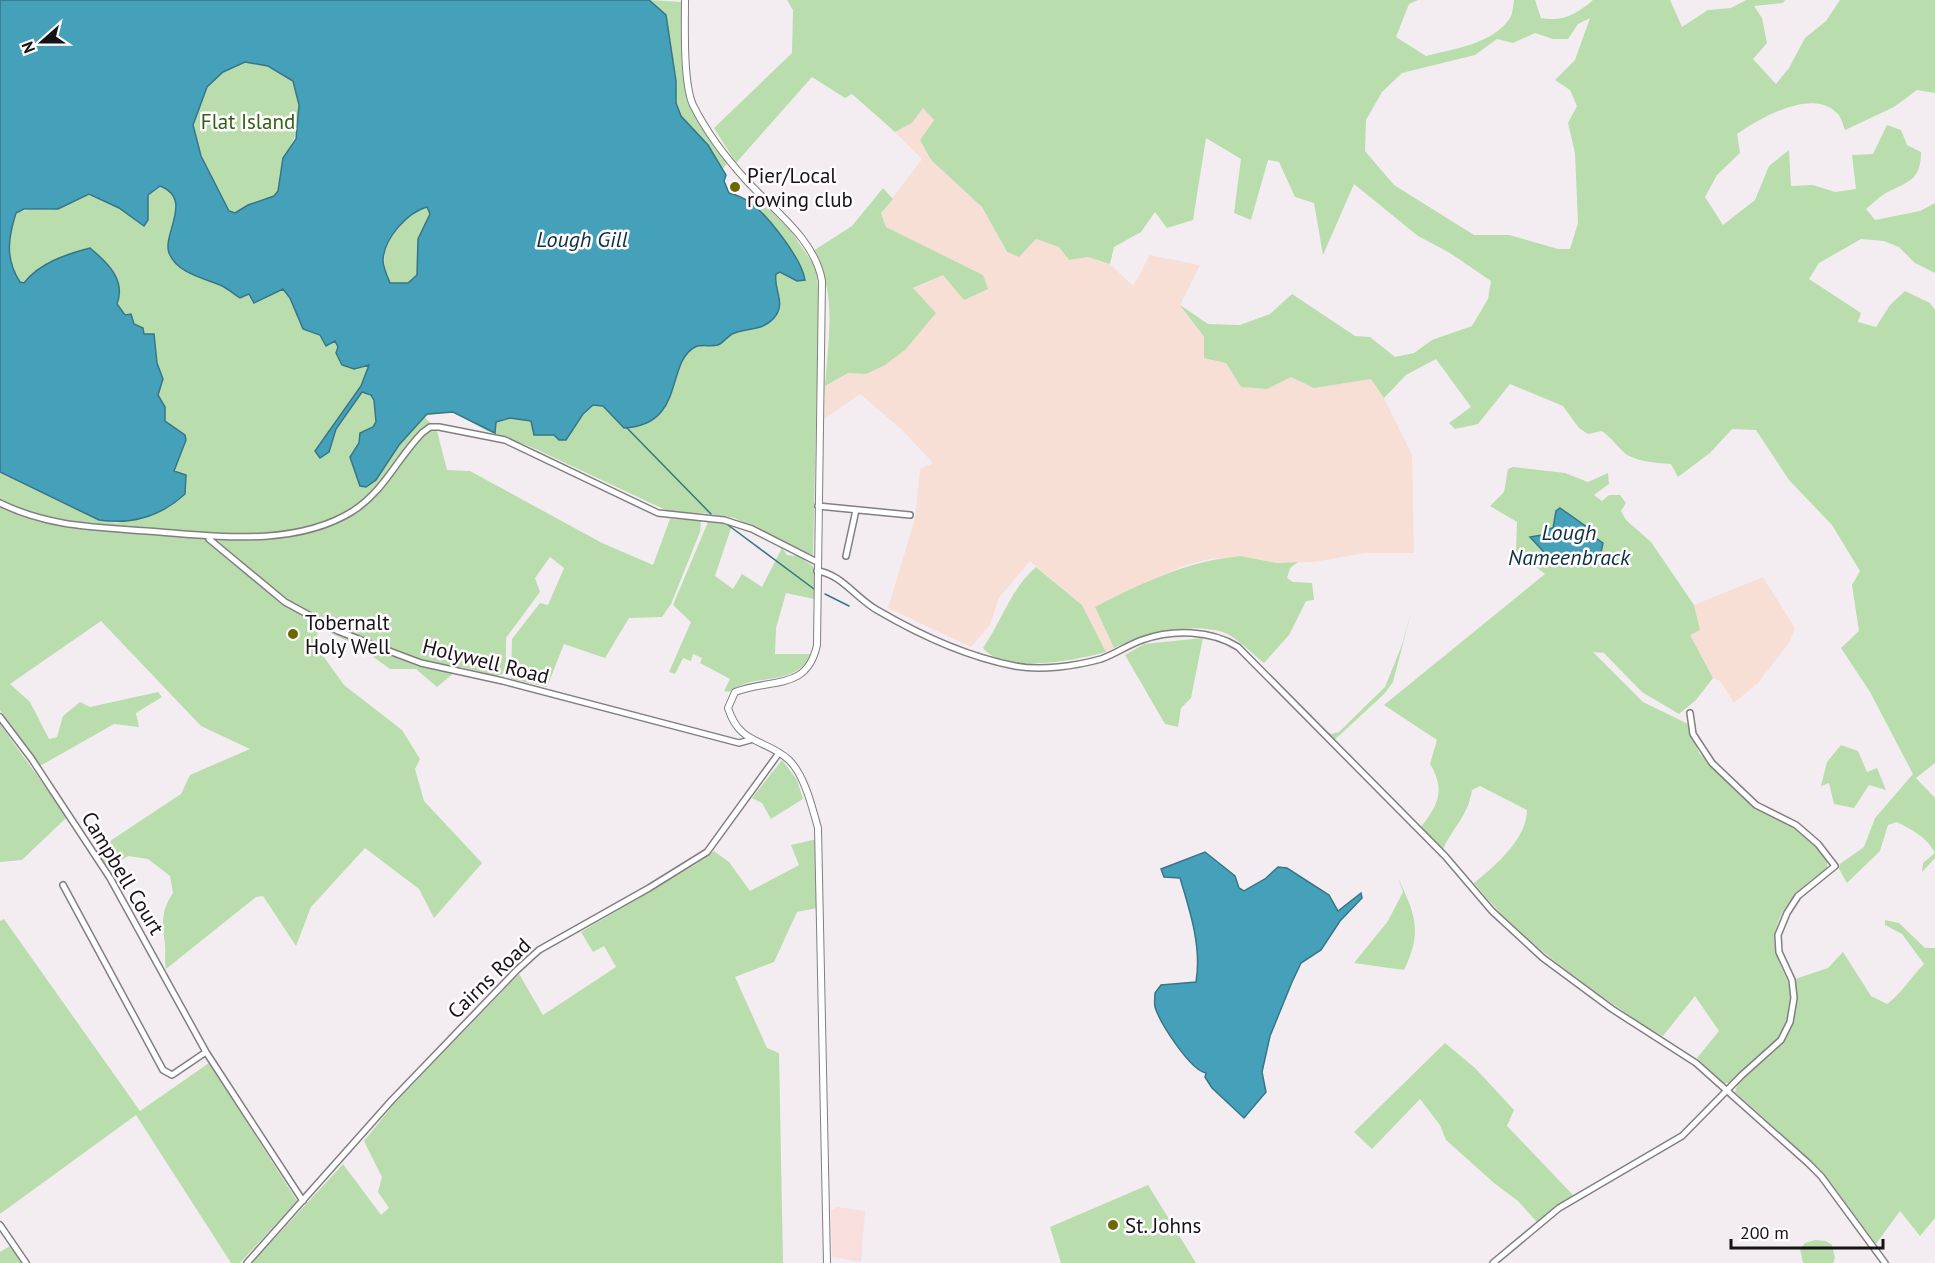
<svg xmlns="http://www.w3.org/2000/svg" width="1935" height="1263" font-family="'PT Sans',sans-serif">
	<rect width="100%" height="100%" fill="#f3edf2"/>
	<path fill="#f9dede" d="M837,1207L865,1211L861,1262L832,1257L831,1210Z"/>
	<path fill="#f8dfd6" d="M923,108L934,120L920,140L931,160L982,207L1007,253L1019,256L1036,239L1059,247L1069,260L1088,257L1110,264L1133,286L1150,255L1200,265L1180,305L1204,338V358L1226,363L1241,387L1267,389L1291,377L1314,388L1371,379L1384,398L1412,455L1414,553H1365L1314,562L1277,563L1240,556L1210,559L1183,566L1095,607L1114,648L1106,652L1082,605L1030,561L999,598L990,625L971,647L888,608L915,519L920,469L933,463L902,430L860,394L824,419L825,386L848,373L866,374L936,313L913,289L943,275H983L886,227L881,213L922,159L895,132L912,123Z
		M1763,577L1795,628L1789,643L1758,683L1734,703L1720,681L1713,678L1689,634L1700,630L1694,605Z"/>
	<path fill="#b9ddad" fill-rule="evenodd" d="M649,0L682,2L686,88L690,107L728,162L723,169L708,145L681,116L676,103V80L666,15Z
		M787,0H1418L1409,4L1396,37L1426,56C1453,49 1493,44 1510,18C1513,14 1513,5 1514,0H1535L1541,18C1563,22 1577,14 1593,0H1670L1682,27L1708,10L1731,8L1746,0H1785L1783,3L1754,6L1762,18L1767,43L1753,59L1776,84L1789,68L1805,38L1826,21L1840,0H1935V93L1917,90L1894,107L1845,130C1843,125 1841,116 1837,113C1812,87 1759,119 1737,134L1740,153L1717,175L1705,197L1723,225L1755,200L1769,166L1789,150L1791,186L1813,185L1835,192L1856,189L1852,155L1873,154L1887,125L1901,130L1907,145L1921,152C1921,181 1907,182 1886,193C1879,197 1872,204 1866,209L1875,220L1920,211L1935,203V273L1915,263L1899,247L1884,241L1861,239L1819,263L1809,279L1861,313L1858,322L1876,327L1890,305L1905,291L1930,303L1935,310V763L1916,778L1935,798V858L1922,872L1923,863L1935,853C1927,837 1912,830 1897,822L1888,825L1880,851L1847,883L1839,869L1840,864L1864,847L1875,818L1913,774L1870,692L1841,648L1859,631L1852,585L1860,571L1832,525L1789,480L1756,430L1732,429L1710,453L1678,477L1671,464C1657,463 1640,462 1627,455C1621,451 1612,438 1602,431L1588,434L1579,428L1563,406L1510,384L1478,424L1455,429L1449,423L1471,407L1436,359L1406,375L1384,398L1371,379L1314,388L1291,377L1267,389L1241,387L1226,363L1204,358V337L1180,305L1208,324L1240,325L1270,314L1292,294L1355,336L1370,337L1395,357L1414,353L1432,340L1472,326L1488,299L1491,281L1450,253L1418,236L1354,184L1323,255L1314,203L1295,197L1279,162L1268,160L1251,220L1234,213L1241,159L1206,138L1193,220L1167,228L1155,212L1141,232L1114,247L1110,264L1088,257L1069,260L1059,247L1036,239L1019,257L1007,252L982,207L931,160L920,140L934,120L923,108L912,123L895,132L852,94L845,98L812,77L736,163L714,128L792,53L793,10ZM1590,18L1575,60L1555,80L1570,90L1577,106L1568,123L1575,153L1578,223L1570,249H1558L1509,235H1474L1394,185L1365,151L1366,120L1382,92L1402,73L1475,55L1497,39L1513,43L1535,33L1553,39H1568L1578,24Z
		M245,62L268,66L293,81C301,114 303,129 283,158L385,267C379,242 406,214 427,206L430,214L418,239L417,275L724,225L740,196L752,204L758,198L790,230L816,268L819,297L813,555L788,546L735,518L704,513L670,512L529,446L487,431L453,412L424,416L437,431L447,470L470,471L602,543L653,565L670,519L701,520L700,532L671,604L662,617L629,618L605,658L564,644L547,687L511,679L512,639L540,603L548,605L564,568L550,557L535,578L540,592L506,638V662L503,674L496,676L461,667L437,687L416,669H390L361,648L321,628L317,635L321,653L344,685L402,730L420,759L415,769L424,801L482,863L434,918L419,889L365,848L311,907L296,946L263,896L256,897L166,969C164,960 166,953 165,944C162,924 161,910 173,893L170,876L148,859L128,856L107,869L95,851L181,794L190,775L250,749L201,726L101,621L10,684L30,702L49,739L57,737L63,716L80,702L90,707L158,692L162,697L136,713L139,727L114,724L40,766L0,710V472L99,520L116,523L125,521L118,491L20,282C5,259 8,238 16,213C30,206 45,213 58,208C69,204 77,195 89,194L119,208L144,226L148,220V195L160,186L229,211L201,156L193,125L207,87L223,72Z
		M883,188L893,199L881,213L886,227L983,275L988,289L964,300L943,275L913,288L936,313L905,350L885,365L866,374L848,373L825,386C828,340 838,292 813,251L852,226Z
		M1513,467L1565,473L1588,482L1608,473L1609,484L1594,495L1602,501L1609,495H1620L1626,503L1621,511L1626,520L1651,542L1694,605L1700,630L1690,635L1713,678L1696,700L1679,714L1642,692L1604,653L1593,652L1643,702L1688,724L1699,753L1753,805L1796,827L1815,844L1827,860V869C1803,884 1771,913 1775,945C1779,976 1802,988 1787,1024C1777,1049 1749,1066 1729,1083H1724L1697,1058L1719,1031L1695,996L1663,1036L1649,1029C1587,986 1522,943 1474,883C1495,866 1527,839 1527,810L1480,786L1472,790C1468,816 1454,826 1443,849L1421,827C1438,805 1446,790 1430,764L1437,740L1384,705L1545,574L1516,551L1517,522L1490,506L1504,492L1508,469Z
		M708,522L732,525L715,576L733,589L742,574L762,587L782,548L787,555L798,556L814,567V599L786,593L776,628L775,654H812C795,688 755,672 729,692L724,691L730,679L700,663L702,658L693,654L691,661L683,658L675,674L669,672L691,622L673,605Z
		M1240,556L1277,563L1298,562L1290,568L1287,578L1293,582L1312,583L1314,600L1306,601L1289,635L1264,663C1252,654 1237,637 1223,632C1187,622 1146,634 1114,648L1095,607C1142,583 1187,561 1240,556Z
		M1036,567L1082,605L1106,652C1076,660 1005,675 983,648C1002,621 1010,590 1036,567Z
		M1412,609L1393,682L1384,694L1341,734L1335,739L1328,736L1297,701L1326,730L1331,734L1339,732L1385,687L1402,645Z
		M1203,638L1191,698L1181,708L1178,727L1165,724L1125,655L1144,644Z
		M0,724L67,817L22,860L0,862Z
		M1841,745L1858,751L1867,772L1877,768L1886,790L1869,785L1854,808L1834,804L1829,783L1821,786L1827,762Z
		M782,760L797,780L803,799L771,819L762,803L752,798Z
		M817,839V908L797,912L774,962L735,977L767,1048L779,1053L783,1263H252L343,1164L381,1215L389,1208L378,1192L382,1177L364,1141L394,1104L519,974L543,1015L616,967L604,946L593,952L581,932L698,863L714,851L729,862L750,891L799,865L791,845Z
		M1398,878C1415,914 1423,931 1404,970L1354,963L1388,921L1403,892Z
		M4,919L140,1111L209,1063L297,1201L240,1263H231L136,1115L0,1214V921Z
		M1885,920L1899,923L1925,948H1935V1218L1920,1236L1900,1211L1876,1244L1822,1171L1735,1092C1737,1083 1745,1076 1752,1070C1787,1041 1798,1026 1795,979L1828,968L1843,952L1871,996L1887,1004C1901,994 1911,977 1924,964L1902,934L1885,925Z
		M1445,1043L1475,1068L1514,1110L1507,1126L1573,1195L1537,1222L1518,1201L1494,1183L1446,1140L1440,1125L1420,1099L1372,1149L1354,1132Z
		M1148,1185L1196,1263H1061L1050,1227Z
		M1815,1240L1826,1241L1832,1245L1835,1258L1833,1263H1803L1800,1249L1805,1243Z
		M10,1246L22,1263H0V1252Z"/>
	<path fill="#45a1ba" stroke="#377688" stroke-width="1.5" fill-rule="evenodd" d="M0,0H649L666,15L676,81V103L681,116L708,145L726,175L724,181L729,193C737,195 744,198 751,203C768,216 802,259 805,280L797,281L780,272L776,274C773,290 787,303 774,318C761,332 748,327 732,334C727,337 723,343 718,345C711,347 702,344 695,347C665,363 686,425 624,428L603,406L593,405L583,414L566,440H559L554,435H534L531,421L510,418L496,422L495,433L453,412L427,414L399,445L376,480L366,487L360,486L350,457L359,443L360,433L373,427L376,422L374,400L371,395L362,392L336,429L329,452L320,458L315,451L361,386L369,365L354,369L342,365L336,353L338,347L335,341L326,346L320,335L303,329L290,298L283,289L254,303L249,294L240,298C234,294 227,288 220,285C203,278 177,273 169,253C162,234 194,199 160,186L148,195V220L144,226L119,208L89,194L58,209H24L16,213C8,238 5,259 20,282L24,283C39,263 67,254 90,248C108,263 126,280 117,304L125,315L131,314L134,324L143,328L144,334H154L157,363L163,379L158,395L165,407V421L185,435L186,440L174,471L186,475L185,494C161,516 132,525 99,520L0,472ZM245,62L268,66L293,81L299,105L296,139L283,158L278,191L274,196L248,205L235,213L229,211L201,156L193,125L207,87L223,72ZM427,207L430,214L418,239L417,275L408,283H390C387,276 383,267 383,260C384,238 408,212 427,207Z
		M1560,508L1587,527L1590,534L1603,543L1600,557C1579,566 1569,570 1547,560L1542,550L1530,537L1542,535L1547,529L1553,528L1556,511Z
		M1205,852L1235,876L1239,888L1244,891L1265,879L1278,867L1287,868L1329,895L1338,911L1361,893L1362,898L1340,921L1321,950L1301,963L1292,982L1270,1036L1262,1072L1266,1092L1244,1118L1212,1088L1205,1077L1206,1073C1190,1070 1160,1023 1155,1007C1154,1003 1155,997 1155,993L1161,985L1196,982C1202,947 1190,911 1180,878L1164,877L1161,869Z"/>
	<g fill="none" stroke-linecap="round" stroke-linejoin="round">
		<path stroke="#377688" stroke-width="1.5" d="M626,427L711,514
			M728,525L814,589
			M825,594L849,606"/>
		<defs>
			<path id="minor" d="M0,503C53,529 103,527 160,532C222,537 297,546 353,511C385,490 396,460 422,433L430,427H439L505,440L658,513L724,520L752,529L817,562
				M818,506L910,515
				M209,539L285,602L338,631L397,654L421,663L503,681L739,743L750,740
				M846,556L856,510
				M817,571C840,573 857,599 877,610C918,634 968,657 1015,666C1041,671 1076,666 1101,659C1115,654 1128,645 1142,640C1173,629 1211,630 1238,647L1445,856L1492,911L1543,958L1612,1009L1696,1063L1808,1163L1821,1176L1885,1263
				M0,717L31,758L110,878L206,1052L303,1201
				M63,885L163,1070L172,1075L206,1052
				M0,1225L26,1263
				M247,1263L392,1100L517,970L539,950L649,888L707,852L779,753
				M1493,1263L1559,1208L1682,1136L1742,1075L1781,1040L1790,1022L1794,998L1792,980L1779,952L1778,935L1787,913L1798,896L1835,866L1818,844L1796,825L1756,805L1712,763L1693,734L1690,713"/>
			<path id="major" d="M685,0C685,26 683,83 693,105C706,131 727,159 746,180C773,210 815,239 822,281L817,645C807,692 770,678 735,692L728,708C740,746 765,738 789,760C805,776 812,807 818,828L827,1263"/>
		</defs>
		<use href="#minor" stroke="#837e82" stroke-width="8"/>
		<use href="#major" stroke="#837e82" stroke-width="8"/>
		<use href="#minor" stroke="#fff" stroke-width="5"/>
		<use href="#major" stroke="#fff" stroke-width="6"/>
	</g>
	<g fill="#6b6904" stroke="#fffbfe" stroke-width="2">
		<circle cx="735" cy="187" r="6"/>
		<circle cx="293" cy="634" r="6"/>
		<circle cx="1113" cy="1225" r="6"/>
	</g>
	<g text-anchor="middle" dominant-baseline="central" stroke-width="5" stroke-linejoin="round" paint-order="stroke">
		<g font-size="21" fill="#2d6312" stroke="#fffbfe">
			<text x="248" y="121">Flat Island</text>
		</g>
		<g font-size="21" fill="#151314" stroke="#fffbfe" text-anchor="start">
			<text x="747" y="175">Pier/Local<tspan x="747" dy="24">rowing club</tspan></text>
			<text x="305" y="622">Tobernalt<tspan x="305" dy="24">Holy Well</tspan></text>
			<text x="1125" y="1225">St. Johns</text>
		</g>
		<g font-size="21" fill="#151314" stroke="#fffbfe">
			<text transform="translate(486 661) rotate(14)">Holywell Road</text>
			<text transform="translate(123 873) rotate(59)">Campbell Court</text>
			<text transform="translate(489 978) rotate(-44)">Cairns Road</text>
		</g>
		<g font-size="22" font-style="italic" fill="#08343f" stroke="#fffbfe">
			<text x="582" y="239">Lough Gill</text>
			<text x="1569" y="532">Lough<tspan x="1569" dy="25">Nameenbrack</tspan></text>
		</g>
	</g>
	<g transform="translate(42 42) rotate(249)" stroke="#fffbfe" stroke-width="4.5" paint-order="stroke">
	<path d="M0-4.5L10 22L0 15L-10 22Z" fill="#151314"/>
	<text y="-9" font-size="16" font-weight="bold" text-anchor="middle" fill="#151314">N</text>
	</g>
	<path d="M1731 1239v9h152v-9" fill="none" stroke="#151314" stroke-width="3"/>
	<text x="1740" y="1239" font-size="18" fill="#151314" stroke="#fffbfe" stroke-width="4.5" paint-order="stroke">200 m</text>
</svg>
